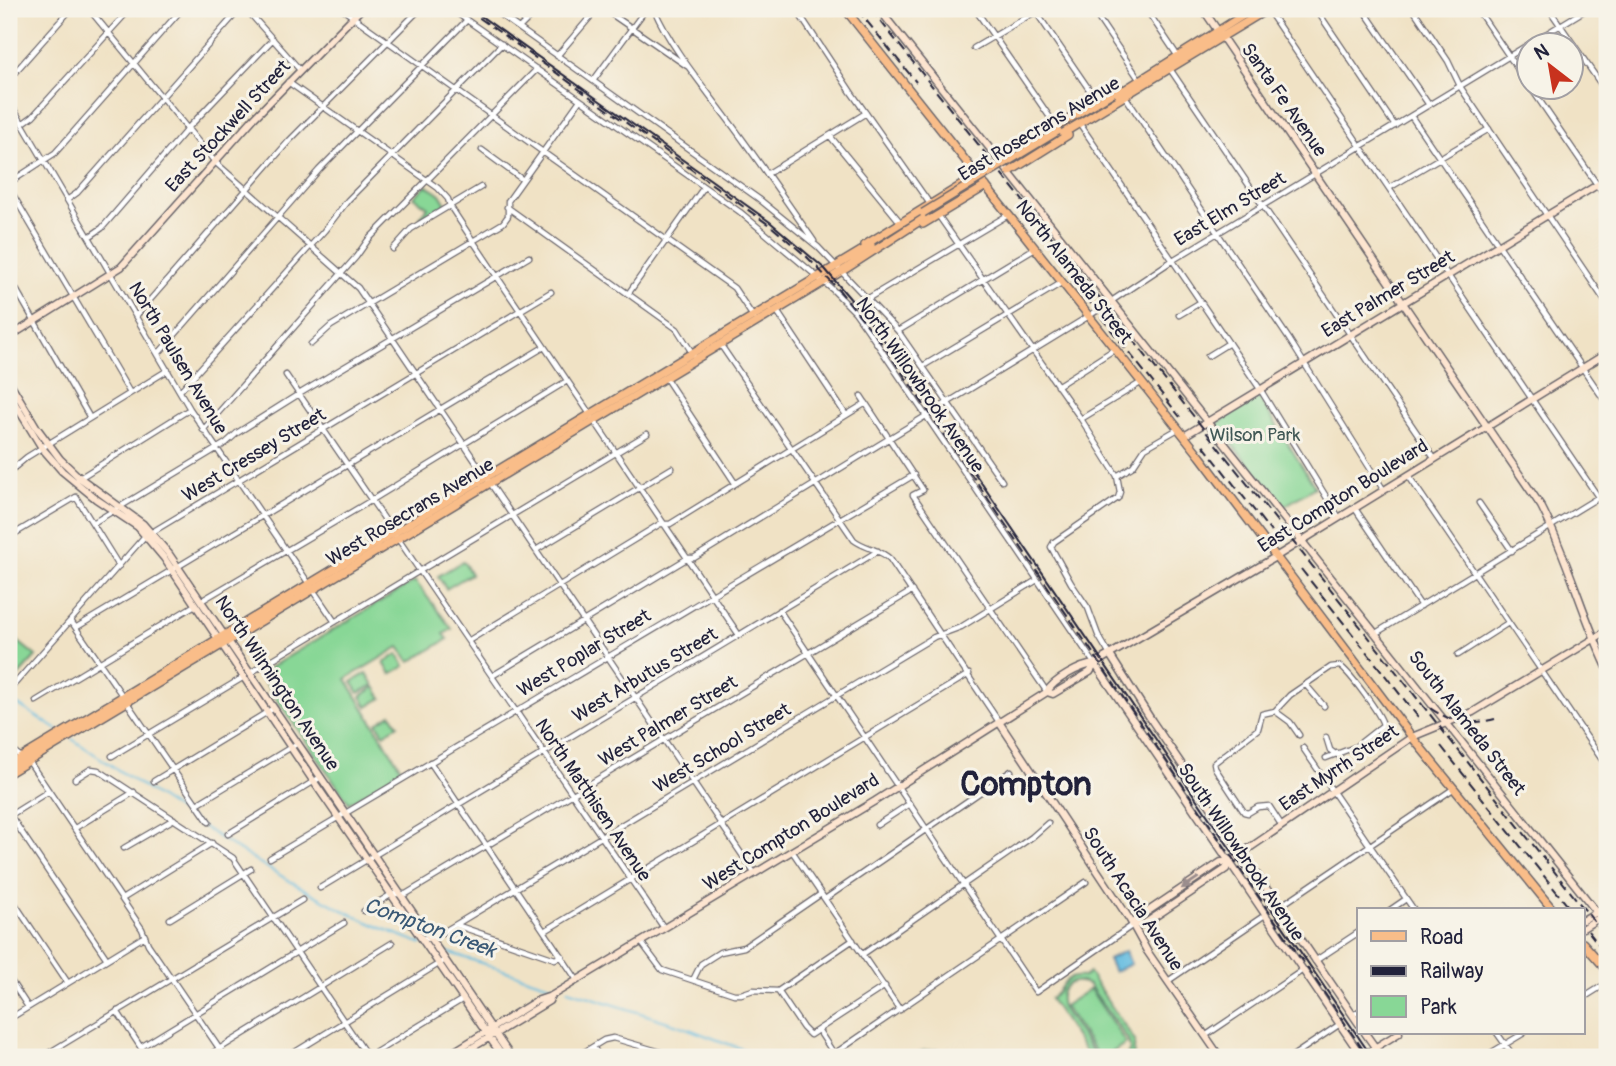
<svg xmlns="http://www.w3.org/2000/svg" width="1616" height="1066" font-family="Pangolin,sans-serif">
	<rect width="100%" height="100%" fill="#f7f3e8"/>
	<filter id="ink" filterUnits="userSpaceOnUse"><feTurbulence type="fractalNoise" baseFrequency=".0143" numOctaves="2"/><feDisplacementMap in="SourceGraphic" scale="14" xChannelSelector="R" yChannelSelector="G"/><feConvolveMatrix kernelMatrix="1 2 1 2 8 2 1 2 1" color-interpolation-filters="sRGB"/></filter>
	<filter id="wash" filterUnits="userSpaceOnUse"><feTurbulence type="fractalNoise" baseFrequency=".00686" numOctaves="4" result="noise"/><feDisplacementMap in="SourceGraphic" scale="28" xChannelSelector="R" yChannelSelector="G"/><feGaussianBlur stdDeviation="1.57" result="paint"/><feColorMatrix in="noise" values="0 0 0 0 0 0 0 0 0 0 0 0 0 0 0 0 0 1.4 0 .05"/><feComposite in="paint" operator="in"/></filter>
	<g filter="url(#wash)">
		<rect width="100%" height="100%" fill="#f0e2c5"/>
		<path fill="#88d796" stroke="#557c68" stroke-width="2" d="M426,185L440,194L446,204L421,218L420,217L428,207L414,197Z
			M1259,397L1315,487L1283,507L1216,424Z
			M463,561L471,574L446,589L438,576Z
			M415,581L452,629L444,634L448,639L410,662L399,647L346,679L402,770L349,803L259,674Z
			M9,634L36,656L9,686Z
			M398,654L405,666L391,674L384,663Z
			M367,673L374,685L359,693L352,682Z
			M375,687L382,698L367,707L361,696Z
			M391,714L398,725L384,734L377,723Z
			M1089,973L1135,1041L1133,1057H1127L1130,1049L1128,1040L1089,985C1070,975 1055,990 1063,1009L1096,1057H1089L1050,999C1064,992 1059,974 1084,977Z
			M1090,989L1126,1043L1105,1057H1099L1064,1006Z
			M936,1050L963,1057H913L923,1051Z"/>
		<path fill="#63bce0" stroke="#426f8e" stroke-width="2" d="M1125,951L1131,964L1114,972L1108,959Z"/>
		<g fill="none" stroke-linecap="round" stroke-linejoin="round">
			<path stroke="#63bce0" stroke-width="2" d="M9,699L61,732
				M72,739C164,800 254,866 353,915C375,926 399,935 422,944
				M441,950L559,988
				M568,990L678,1025L763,1057"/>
		</g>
	</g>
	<g filter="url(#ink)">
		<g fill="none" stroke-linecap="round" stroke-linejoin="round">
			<defs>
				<path id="street" d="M89,9L215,162L358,288L755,874
					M246,9L300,70
					M342,9L734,288L754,318
					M451,9L740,212L832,289L855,312L867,329L1094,663
					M492,9L759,199L818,247L898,331L1002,481
					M604,9L687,66
					M654,9C671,48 701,83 726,117C757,158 785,200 814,241
					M796,9L851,92L930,204
					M975,9L1056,126
					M1034,9L1097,101
					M1092,9L1139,79
					M1146,9L1179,58
					M1316,9L1395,126
					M1363,9L1429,105
					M1413,9L1448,61L1461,88L1607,304
					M1477,9L1528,84
					M1549,9L1607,93
					M1268,10L1607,510
					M9,16L16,9
					M519,28L538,9
					M974,48L1040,9
					M557,56L597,9
					M1170,69L1434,458
					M9,79L71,9
					M593,81L646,9
					M288,82L438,188L448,199L450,206L473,241L739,635
					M1531,88L1607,199
					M1127,99L1289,339L1383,489
					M9,101L190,409L335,622
					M1411,116L1607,404
					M22,124L33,116L130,9
					M1082,127L1260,389L1338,516
					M830,136L901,223
					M482,150L523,180
					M767,174L866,113
					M9,183L55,153L182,9
					M9,188L130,393
					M1389,188L1489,129
					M67,200L77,193L240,9
					M507,207L677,329L696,359
					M938,215L1081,419L1117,476L1120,492L1118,498L1054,542L1051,547L1071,583L1088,608L1098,635L1110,655
					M89,237L102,228L189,127L273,39
					M393,249L411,229L481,187
					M9,277L90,418
					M628,294L704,187
					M867,299L1008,215
					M777,311L846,415
					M1179,315L1201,302
					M136,316L289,141L420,9
					M898,331L1035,248
					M311,344L331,326L503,223L508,216V201L580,100
					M720,344L854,540C866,549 880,549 890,559L999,722
					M159,353L319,170L467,20
					M1208,356L1229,343
					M923,366L1063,282
					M286,375L664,928
					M665,377L735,483
					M1057,386L1115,349
					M180,391L324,231L348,200L502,44
					M861,396L923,490L913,495L1047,692
					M9,416L20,409
					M1081,419L1142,382
					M203,430L356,257L368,240L537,69
					M9,472L27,457L168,370
					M1408,475L1607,767
					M1117,476L1133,466L1145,448L1178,429
					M78,479L190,409
					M1479,503L1512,551
					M1354,507L1421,606
					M93,523L226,443L237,433L299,394L529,257
					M9,537L76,497L119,566
					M536,550L672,468
					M201,601L372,500L567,381
					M779,610L1036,992L1133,925
					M71,621L209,822
					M77,627L544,347
					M1376,633L1607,492
					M468,641L660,524H670L866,403
					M1458,655L1508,623
					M250,673L647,434
					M492,676L688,558H694L1089,316L1173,260L1587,9
					M1306,685L1324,706
					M11,688L144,537L551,292
					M36,701L195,605
					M1275,711L1290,722L1299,735
					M1326,737L1330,750L1334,753
					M9,748L30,763L142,929L148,944L225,1057
					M1303,748L1414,910
					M1337,753L1347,768
					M112,756L244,677
					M430,762L577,980
					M75,779L91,769L98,770L233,858L368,1057
					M154,781L274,708
					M197,804L298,743
					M10,815L107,959
					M9,816L49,791
					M877,825L909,804
					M1282,826L1269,806L1258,807L1248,813L1244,812L1215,768L1214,763L1258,729L1262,714L1275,711L1290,695L1331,667L1340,666C1349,672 1381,714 1383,725L1355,747L1326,758
					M75,828L134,792
					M228,834L321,777
					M124,848L174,819
					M792,851L900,1010
					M270,858L914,475
					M320,888L878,551
					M9,895L68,983
					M122,899L212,843
					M825,899L1011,771
					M1279,907L1453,789
					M1390,910L1406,899
					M364,911L392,894H406L912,591
					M170,919L251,869
					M456,925L555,959L562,956
					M545,931L969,674
					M422,938L431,939L455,925L934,637L961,627L1037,580
					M641,942L662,970L734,994H741L753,990L778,991
					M863,954L1032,837L1048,823
					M1315,961L1359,932
					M9,978L28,1007
					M693,980L701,964L720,952L744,947L821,894
					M1168,981L1265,915
					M778,991L803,1028L810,1035L885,986
					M778,991L853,940
					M1583,998L1607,983
					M117,1011L147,1057
					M1353,1015L1359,1011
					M9,1019L145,936
					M819,1031L834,1054L1086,882
					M1497,1033L1514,1057
					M1205,1036L1303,970
					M141,1047L344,923
					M593,1047L600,1057
					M42,1057L302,900
					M206,1057L392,943
					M287,1057L445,960
					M368,1057L463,999
					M576,1057L604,1040L613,1038L678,1057
					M1291,1057L1340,1024
					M1484,1057L1524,1033"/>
				<path id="secondary" d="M879,9L1607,925
					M1203,9L1541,506C1568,558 1582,615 1607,667
					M9,337L121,267L254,118L361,9
					M9,381L37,428L60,459L80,478L143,524L169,554L511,1057
					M9,394L42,448L62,471L96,499L138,527L164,558L314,782L503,1057
					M1184,436L1607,179
					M1110,655L1152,721L1359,1024
					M1095,664L1362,1057
					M1047,692L1053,694L1090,672L1095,664L1104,658L1277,556L1607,353
					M999,722L1130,920L1147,951L1220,1057
					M1583,920L1607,906
					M1133,925L1144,924L1226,869L1229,862L1412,737L1473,712L1607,631
					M1133,925L1138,918L1221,862H1229
					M1583,928L1607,913
					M1365,1033L1382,1057
					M445,1057L536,1001L551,996L875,801L1047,692C1053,680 1081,665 1095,664
					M457,1057L549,1001L551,996
					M1360,1057L1399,1033"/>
				<path id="primary" d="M845,9L1200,456L1412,737L1553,910
					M1118,94L1253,9
					M1060,135L1268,9
					M1000,161L1120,88
					M1009,172L1068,135
					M923,224L986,186
					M865,245L978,175
					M9,765L871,245
					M9,773L847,268L926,217
					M1583,943L1607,970"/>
			</defs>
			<use href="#street" stroke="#6a656b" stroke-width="7"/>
			<use href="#secondary" stroke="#6a656b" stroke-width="9"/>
			<use href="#primary" stroke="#6a656b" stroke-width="10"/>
			<use href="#street" stroke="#fff" stroke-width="4.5"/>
			<use href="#secondary" stroke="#fde5d0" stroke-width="6"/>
			<use href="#primary" stroke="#f9bd89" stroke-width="7"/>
			<path stroke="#22223b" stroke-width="2" d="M471,9L770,222L825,269L880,334L1372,1057"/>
			<path stroke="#22223b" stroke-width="2" stroke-dasharray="10 5" stroke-linecap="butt" d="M467,9L772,227L806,256L839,290L884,346L1368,1057
				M857,9L916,82
				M871,9L1607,938
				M1070,277L1091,304
				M1101,317L1180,417
				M1203,445L1271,532
				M1301,569L1418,717
				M1430,708C1451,723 1471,725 1495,719
				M1441,746L1571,910
				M1588,931L1607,955"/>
			<defs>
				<path id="primary-bridge" d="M923,213L1058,131"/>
			</defs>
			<use href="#primary-bridge" stroke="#6a656b" stroke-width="10" stroke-linecap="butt"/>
			<use href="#primary-bridge" stroke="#f9bd89" stroke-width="7"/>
		</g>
		<defs><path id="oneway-solid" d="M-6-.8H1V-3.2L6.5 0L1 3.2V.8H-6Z" transform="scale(1.75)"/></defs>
		<use fill="#9a8d8d" href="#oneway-solid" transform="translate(1190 883) rotate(146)"/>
	</g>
	<g text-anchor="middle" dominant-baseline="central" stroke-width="6" stroke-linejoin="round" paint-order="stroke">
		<g font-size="19" fill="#22223b" stroke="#f7f3e8">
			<text transform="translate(1284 100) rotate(55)">Santa Fe Avenue</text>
			<text transform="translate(228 126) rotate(-47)">East Stockwell Street</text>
			<text transform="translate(1039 129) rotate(-31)">East Rosecrans Avenue</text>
			<text transform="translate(1230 209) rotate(-31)">East Elm Street</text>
			<text transform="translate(1074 272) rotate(52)">North Alameda Street</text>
			<text transform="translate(1388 294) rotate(-31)">East Palmer Street</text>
			<text transform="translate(178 358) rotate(59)">North Paulsen Avenue</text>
			<text transform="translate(920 385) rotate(55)">North Willowbrook Avenue</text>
			<text transform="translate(254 455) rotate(-31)">West Cressey Street</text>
			<text transform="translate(1343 496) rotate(-32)">East Compton Boulevard</text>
			<text transform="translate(410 512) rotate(-31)">West Rosecrans Avenue</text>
			<text transform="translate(584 653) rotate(-31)">West Poplar Street</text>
			<text transform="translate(645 675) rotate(-31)">West Arbutus Street</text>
			<text transform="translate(277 683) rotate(56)">North Wilmington Avenue</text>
			<text transform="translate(668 721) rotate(-31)">West Palmer Street</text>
			<text transform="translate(1467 723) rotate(52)">South Alameda Street</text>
			<text transform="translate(722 748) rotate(-31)">West School Street</text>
			<text transform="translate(1339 768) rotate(-34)">East Myrrh Street</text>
			<text transform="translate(593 800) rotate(56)">North Matthisen Avenue</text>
			<text transform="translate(791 832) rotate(-32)">West Compton Boulevard</text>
			<text transform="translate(1241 852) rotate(56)">South Willowbrook Avenue</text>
			<text transform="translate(1133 899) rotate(57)">South Acacia Avenue</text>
		</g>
		<g font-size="19" fill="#415856" stroke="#f7f3e8">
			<text x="1255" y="435">Wilson Park</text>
		</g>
		<g font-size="21" font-style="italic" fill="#395875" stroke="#f7f3e8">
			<text transform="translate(430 928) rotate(20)">Compton Creek</text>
		</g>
		<g font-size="33" font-weight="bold" fill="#22223b" stroke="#f7f3e8">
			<text x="1026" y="784">Compton</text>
		</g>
	</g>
	<rect width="1616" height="1066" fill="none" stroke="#f7f3e8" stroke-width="35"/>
	<rect x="1357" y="908" width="228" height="126" fill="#f7f3e8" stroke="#a29fa3" stroke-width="2"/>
	<rect x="1371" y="931" width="35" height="10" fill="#f9bd89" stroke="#a29fa3" stroke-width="2"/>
	<text x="1420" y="944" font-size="21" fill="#22223b">Road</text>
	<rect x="1371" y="966" width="35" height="10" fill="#22223b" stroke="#a29fa3" stroke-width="2"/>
	<text x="1420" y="978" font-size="21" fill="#22223b">Railway</text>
	<rect x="1371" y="996" width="35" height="21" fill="#88d796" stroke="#a29fa3" stroke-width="2"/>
	<text x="1420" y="1014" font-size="21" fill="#22223b">Park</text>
	<g transform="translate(1550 66) rotate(329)"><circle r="33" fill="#f7f3e8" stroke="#a29fa3" stroke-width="2"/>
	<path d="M0-5L12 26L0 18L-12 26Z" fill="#c8321e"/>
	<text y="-10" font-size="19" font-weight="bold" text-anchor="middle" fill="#22223b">N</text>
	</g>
</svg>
